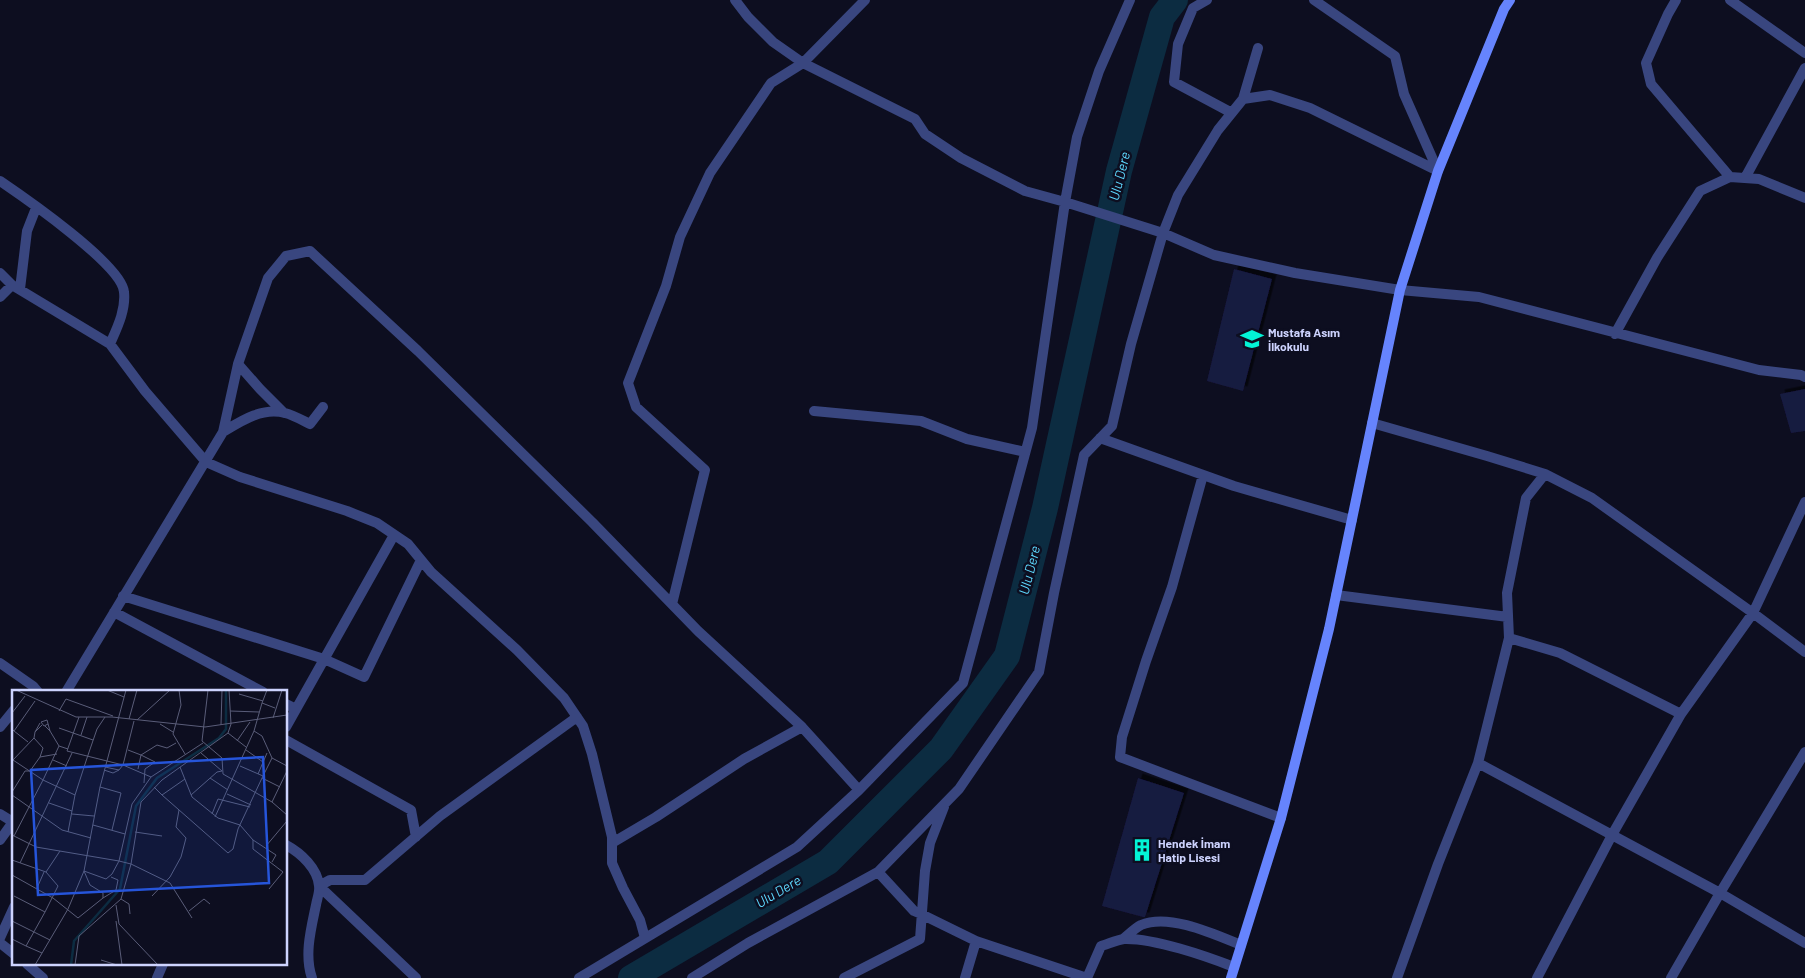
<svg xmlns="http://www.w3.org/2000/svg" width="1805" height="978" font-family="Barlow,sans-serif">
	<defs>
		<filter id="shadow"><feDropShadow dx="4.5" dy="-4.5" stdDeviation="0" flood-color="#0009"/></filter>
	</defs>
	<rect width="100%" height="100%" fill="#0d0e20"/>
	<g fill="none" stroke-linecap="round" stroke-linejoin="round">
		<path stroke="#0c2c41" stroke-width="26" d="M631,978L828,862L941,749L1007,656L1045,508L1119,171L1162,17L1175,0"/>
	</g>
	<path fill="#191a41" filter="url(#shadow)" d="M1234,269L1272,279L1243,391L1207,381Z
		M1805,389V431L1791,433L1780,394Z
		M1138,778L1184,793L1145,917H1143L1102,906Z"/>
	<g fill="none" stroke-linecap="round" stroke-linejoin="round">
		<path stroke="#39467f" stroke-width="10" d="M735,0L748,17L773,42L803,63L915,119L925,134L961,158L1025,191L1065,202L1077,137L1099,71L1130,0
			M1207,0L1193,8L1178,44L1174,82L1232,113
			M1314,0L1395,56L1404,94L1438,171
			M1676,0L1668,14L1646,63L1651,84L1730,177
			M1730,0L1805,53
			M1243,99L1258,48
			M1745,178L1805,68
			M0,181C25,198 122,265 124,292C126,310 117,328 110,344
			M0,273L12,285L110,344L145,391L206,462L240,477L347,511L377,523L408,544L431,572L517,650L564,698L583,726L592,754L612,837V863L623,888L640,920L645,938
			M20,289L27,231L36,208
			M0,297L12,285
			M1615,334L1657,258L1700,191L1730,177L1759,179L1805,198
			M238,364L260,389L284,413
			M814,411L921,421L967,439L1025,452
			M1372,423L1487,456L1545,474L1592,498L1753,613L1805,652
			M223,432C241,421 262,407 285,413C293,415 302,420 310,424L323,407
			M1100,438L1234,486L1352,520
			M1203,475L1172,587L1146,661L1122,737L1120,757L1281,818
			M1336,595L1508,617
			M123,596L324,659L364,677L421,560
			M672,604L705,470L636,407L628,383L666,286L680,237L710,173L771,83L803,63L865,0
			M114,612L263,692
			M1509,638L1560,653L1681,714
			M0,663L33,686L38,692
			M66,692L223,432L238,364L268,278L286,256L310,251L418,351L592,522L698,631L802,727
			M286,704L296,709
			M0,727L14,710
			M286,727L394,535
			M286,740L411,810L416,837
			M1805,752L1720,893L1805,943
			M1478,763L1720,893L1671,978
			M0,814L13,822L0,840
			M612,843L656,817L744,759L802,727L859,790
			M286,845C301,853 318,869 319,886C320,892 317,899 316,905C311,929 304,955 312,978
			M0,938L14,907
			M1123,939C1128,935 1135,928 1141,925C1169,913 1214,934 1241,945
			M0,943L14,954
			M27,964L43,978
			M1234,967C1206,956 1154,938 1124,939C1117,940 1108,944 1101,946L1087,978L976,941L921,914L914,911L878,872L959,789L1039,672L1054,593L1084,455L1112,426L1131,344L1163,233L1214,255L1295,273L1400,290L1479,297L1759,370L1801,375L1805,377
			M157,978L163,964
			M416,978L319,886L330,880H365L440,816L577,717
			M579,978L797,847L859,790L963,683L1032,428L1065,202L1163,233L1178,195L1218,130L1243,99L1270,95L1310,108L1438,171
			M692,978L748,943L878,872
			M844,978L920,939L925,871L930,843L944,807
			M965,978L976,941
			M1397,978L1438,864L1478,763L1509,638L1507,593L1526,498L1545,474
			M1537,978L1612,835L1681,714L1753,613L1805,502"/>
		<path stroke="#6684fd" stroke-width="10" d="M1231,978L1281,818L1329,629L1400,290L1438,171L1504,9L1510,0"/>
	</g>
	<defs>
		<symbol id="school-bare" viewBox="-9 -9 18 18"><path d="M0-5L7-2L0 1L-7-2ZM-4 1L0 2.5L4 1V4Q0 6-4 4Z" fill="#03f4d6" stroke="#0d0e20" stroke-width="2.5" paint-order="stroke"/></symbol>
		<symbol id="building-bare" viewBox="-9 -9 18 18"><path d="M-4-6H4V6H1V3H-1V6H-4ZM-2.5-4.3h1.7v1.8h-1.7ZM.8-4.3h1.7v1.8H.8ZM-2.5-1h1.7V.8h-1.7ZM.8-1h1.7V.8H.8Z" fill="#03f4d6" stroke="#0d0e20" stroke-width="2.5" paint-order="stroke"/></symbol>
	</defs>
	<g fill-rule="evenodd">
		<use href="#school-bare" x="1236" y="323" width="32" height="32"/>
		<use href="#building-bare" x="1126" y="834" width="32" height="32"/>
	</g>
	<g text-anchor="middle" dominant-baseline="central" stroke-width="5" stroke-linejoin="round" paint-order="stroke">
		<g font-size="12" font-weight="bold" fill="#cdd3fe" stroke="#0d0e20" text-anchor="start">
			<text x="1268" y="332">Mustafa Asım<tspan x="1268" dy="14">İlkokulu</tspan></text>
			<text x="1158" y="843">Hendek İmam<tspan x="1158" dy="14">Hatip Lisesi</tspan></text>
		</g>
		<g font-size="14" font-style="italic" fill="#5dd7fd" stroke="#0d0e20">
			<text transform="translate(1119 176) rotate(-76)">Ulu Dere</text>
			<text transform="translate(1029 570) rotate(-76)">Ulu Dere</text>
			<text transform="translate(778 891) rotate(-31)">Ulu Dere</text>
		</g>
	</g>
	<g transform="translate(12 690)">
		<rect width="275" height="275" fill="#0d0e20"/>
		<path fill="none" stroke="#0c2c41" stroke-width="2.5" d="M59,275L62,251L108,199L124,116L145,88L207,48L214,39V0"/>
		<path fill="none" stroke="#5a5d79" stroke-width="1" d="M4,0L64,27H100L193,37L275,25M95,0L112,7M167,0L169,15L161,44L173,64M196,0L190,51L210,68L211,84L260,112L275,81M217,0L219,34L216,43L234,57M255,0L250,13L263,18M227,4L251,11M250,13L242,41L250,46L260,68L250,88L268,97M47,21L54,9L101,26M218,21L247,22M0,23L13,6M67,27L55,61L111,75L122,31M261,28L270,0M117,29L125,0M125,30L158,0M28,33L23,42L30,35M148,34L161,42M209,35L210,0M33,36L38,41L35,30L29,32L32,36L36,34M47,38L81,50M0,39L2,41L23,11M2,41L16,52M38,41L47,56L56,59M69,45L75,27M22,48L31,58L28,67M225,51L238,32M47,56L31,90L63,105M116,60L129,65L145,55L155,58L164,53M234,60L251,72M189,63L210,81M260,68L275,76M1,70L31,90L2,146M41,70L55,76M0,71L22,48L23,42M228,76L251,86M168,77L180,107L206,128L228,135L241,150L264,165L260,172M126,79L129,65L143,72L133,79L132,93M92,80L101,83L107,80M246,84L255,63M139,87L191,53M198,88L216,100M88,97L109,103L100,140M142,97L150,105L173,89M0,102L13,81H18L28,67L45,64M215,104L239,115M0,105L50,140L79,148M150,105L216,163L221,159L226,139L250,88M179,105L205,82L210,81M260,112L275,125M37,113L60,121M60,124L82,126M200,124L206,109L238,117M203,127L242,41M81,135L113,144M56,142L63,105L75,68L85,39L93,27M123,142L150,146M0,145L24,157L107,171L120,114L139,87L111,75L107,80L93,77M241,150V159L271,182L257,199M254,156L275,131M0,170L34,182L48,161M8,173L60,63M72,181L94,189L100,184L107,171L119,174L129,112L150,90L216,43M0,185L41,208L66,228L91,208V203L78,195L72,181M25,198L32,182M2,206L33,222L14,256L30,263M140,206L158,187L169,167L174,148L164,137L167,120M91,208L104,200L106,190L99,187M109,209L117,214L118,224M104,215L107,234L146,275M177,221L192,209L198,214M33,222L46,196L34,182M0,231L38,250M104,231L110,275M0,249L14,256M89,270L105,275M23,275L56,219L72,181L88,97L114,0M63,275L67,246L109,209L119,174L158,193L180,228"/>
		<path fill="#2655da" fill-opacity="0.15" stroke="#2655da" stroke-width="2.5" d="M251,67L257,193L26,205L19,80Z"/>
		<rect width="275" height="275" fill="none" stroke="#cdd3fe" stroke-width="2.5"/>
	</g>
</svg>
